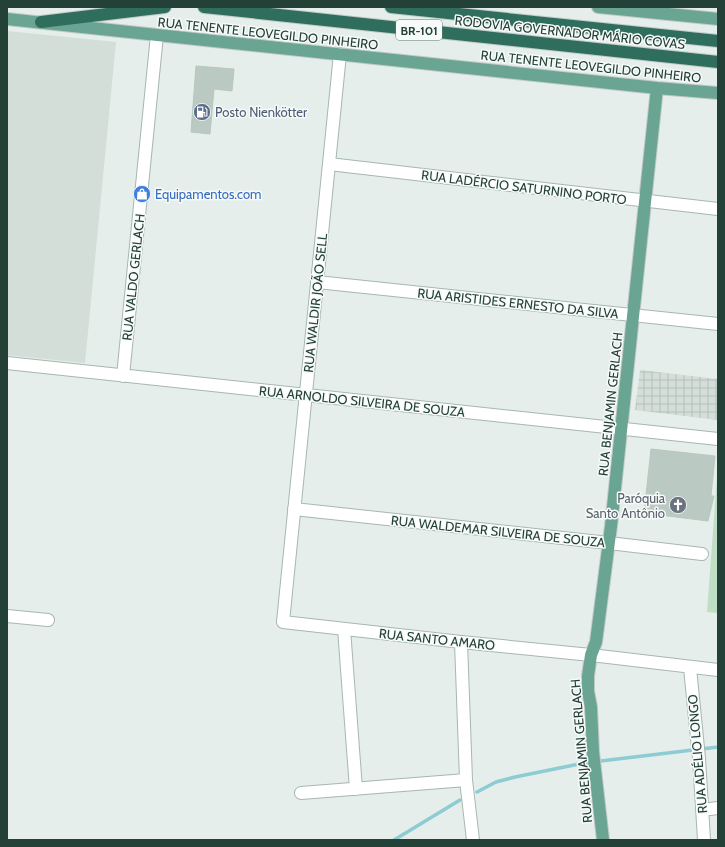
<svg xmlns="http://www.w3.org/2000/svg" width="725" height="847" font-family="Cabin,sans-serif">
	<defs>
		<pattern id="industrial-grid" width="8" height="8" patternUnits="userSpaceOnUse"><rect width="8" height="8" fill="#d3ded8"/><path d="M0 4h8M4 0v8" fill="none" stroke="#b5c0ba"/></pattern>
	</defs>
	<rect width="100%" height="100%" fill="#e5eeea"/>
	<path fill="#d3ded8" d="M7,31L116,42L85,363L7,355Z"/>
	<path fill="url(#industrial-grid)" d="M640,370L718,379V420L635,410Z"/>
	<path fill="#bedfc5" d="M718,463V616L717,613L707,612Z"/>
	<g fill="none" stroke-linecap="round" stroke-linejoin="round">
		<path stroke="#8dccd3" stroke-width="3.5" d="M477,792L496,782L515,777L584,763L718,747
			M394,840L460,800"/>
	</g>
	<path fill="#bac9c2" stroke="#b7c8c0" d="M196,66L234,69L232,91L214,89L210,134L191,132Z
		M651,449L715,456L711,496H714L708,521L644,513Z"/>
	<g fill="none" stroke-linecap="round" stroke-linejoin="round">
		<defs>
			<path id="minor" d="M340,54L283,622L461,642L591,655L718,670
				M329,164L718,209
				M317,282L718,324
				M7,363L718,439
				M123,376L157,35
				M294,509L609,543L702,554
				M7,616L48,620
				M344,629L356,789
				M461,642L466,780L473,840
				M690,668L699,758L704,840
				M301,793L466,780
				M702,810L718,808"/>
			<path id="major" d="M598,7L718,19
				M7,19L657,88L718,93
				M603,840L593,752L591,707L588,691V676L591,655L596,642L611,526L657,88"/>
			<path id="highway" d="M204,7L718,62
				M391,7L718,41
				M41,22L165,7"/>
		</defs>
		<use href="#minor" stroke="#a7b7b1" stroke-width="14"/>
		<use href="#major" stroke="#c2cac7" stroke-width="14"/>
		<use href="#highway" stroke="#c2cac7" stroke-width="14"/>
		<use href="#minor" stroke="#fff" stroke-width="12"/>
		<use href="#major" stroke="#6aa492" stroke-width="12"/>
		<use href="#highway" stroke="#2f6d5d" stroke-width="12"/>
	</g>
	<defs>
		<symbol id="fuel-disc" viewBox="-11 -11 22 22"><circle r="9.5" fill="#5c6f8a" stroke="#f6faf8"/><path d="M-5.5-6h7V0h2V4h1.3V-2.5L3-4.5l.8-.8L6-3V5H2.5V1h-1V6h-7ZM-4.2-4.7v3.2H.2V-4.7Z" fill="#fff"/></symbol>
		<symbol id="shop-disc" viewBox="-11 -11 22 22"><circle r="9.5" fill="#3f7fe0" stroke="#f6faf8"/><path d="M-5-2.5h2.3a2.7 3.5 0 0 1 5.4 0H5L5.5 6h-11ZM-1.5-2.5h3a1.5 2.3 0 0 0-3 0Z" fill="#fff"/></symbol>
		<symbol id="church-disc" viewBox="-11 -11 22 22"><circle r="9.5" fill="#6b7280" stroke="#f6faf8"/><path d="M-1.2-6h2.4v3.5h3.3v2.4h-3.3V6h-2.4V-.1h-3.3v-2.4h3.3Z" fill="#fff"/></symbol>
	</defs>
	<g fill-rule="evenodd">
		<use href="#fuel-disc" x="192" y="102" width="20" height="20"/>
		<use href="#shop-disc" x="132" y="184" width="20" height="20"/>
		<use href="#church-disc" x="668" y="495" width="20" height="20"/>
	</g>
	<g text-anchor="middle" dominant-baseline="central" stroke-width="3" stroke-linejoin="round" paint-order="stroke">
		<rect fill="#f6faf8" stroke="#637871" stroke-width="1" x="396" y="20" width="46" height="20" rx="3"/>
		<g font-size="12" font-weight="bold" fill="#244137">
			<text x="419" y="30">BR-101</text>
		</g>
		<g font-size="13" fill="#244137" stroke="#f6faf8">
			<text transform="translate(570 32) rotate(6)">RODOVIA GOVERNADOR MÁRIO COVAS</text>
			<text transform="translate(268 33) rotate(6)">RUA TENENTE LEOVEGILDO PINHEIRO</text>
			<text transform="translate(591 66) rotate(6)">RUA TENENTE LEOVEGILDO PINHEIRO</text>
			<text transform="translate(524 187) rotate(7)">RUA LADÉRCIO SATURNINO PORTO</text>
			<text transform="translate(133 277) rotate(-84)">RUA VALDO GERLACH</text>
			<text transform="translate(315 303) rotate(-84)">RUA WALDIR JOÃO SELL</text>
			<text transform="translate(518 303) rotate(6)">RUA ARISTIDES ERNESTO DA SILVA</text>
			<text transform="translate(362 401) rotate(6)">RUA ARNOLDO SILVEIRA DE SOUZA</text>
			<text transform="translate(610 404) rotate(-84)">RUA BENJAMIN GERLACH</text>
			<text transform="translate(498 531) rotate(6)">RUA WALDEMAR SILVEIRA DE SOUZA</text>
			<text transform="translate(437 639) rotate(6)">RUA SANTO AMARO</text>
			<text transform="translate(581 751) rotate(-95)">RUA BENJAMIN GERLACH</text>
			<text transform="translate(697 754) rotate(-95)">RUA ADÉLIO LONGO</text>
		</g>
		<g font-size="13" fill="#4e5e75" stroke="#f6faf8" text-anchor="start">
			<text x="215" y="112">Posto Nienkötter</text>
		</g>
		<g font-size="13" fill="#366cbe" stroke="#f6faf8" text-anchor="start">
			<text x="155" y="194">Equipamentos.com</text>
		</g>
		<g font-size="13" fill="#5b616d" stroke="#f6faf8" text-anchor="end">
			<text x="665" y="498">Paróquia<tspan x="665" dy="15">Santo Antônio</tspan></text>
		</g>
	</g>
	<rect width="725" height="847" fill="none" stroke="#244137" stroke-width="16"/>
</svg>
